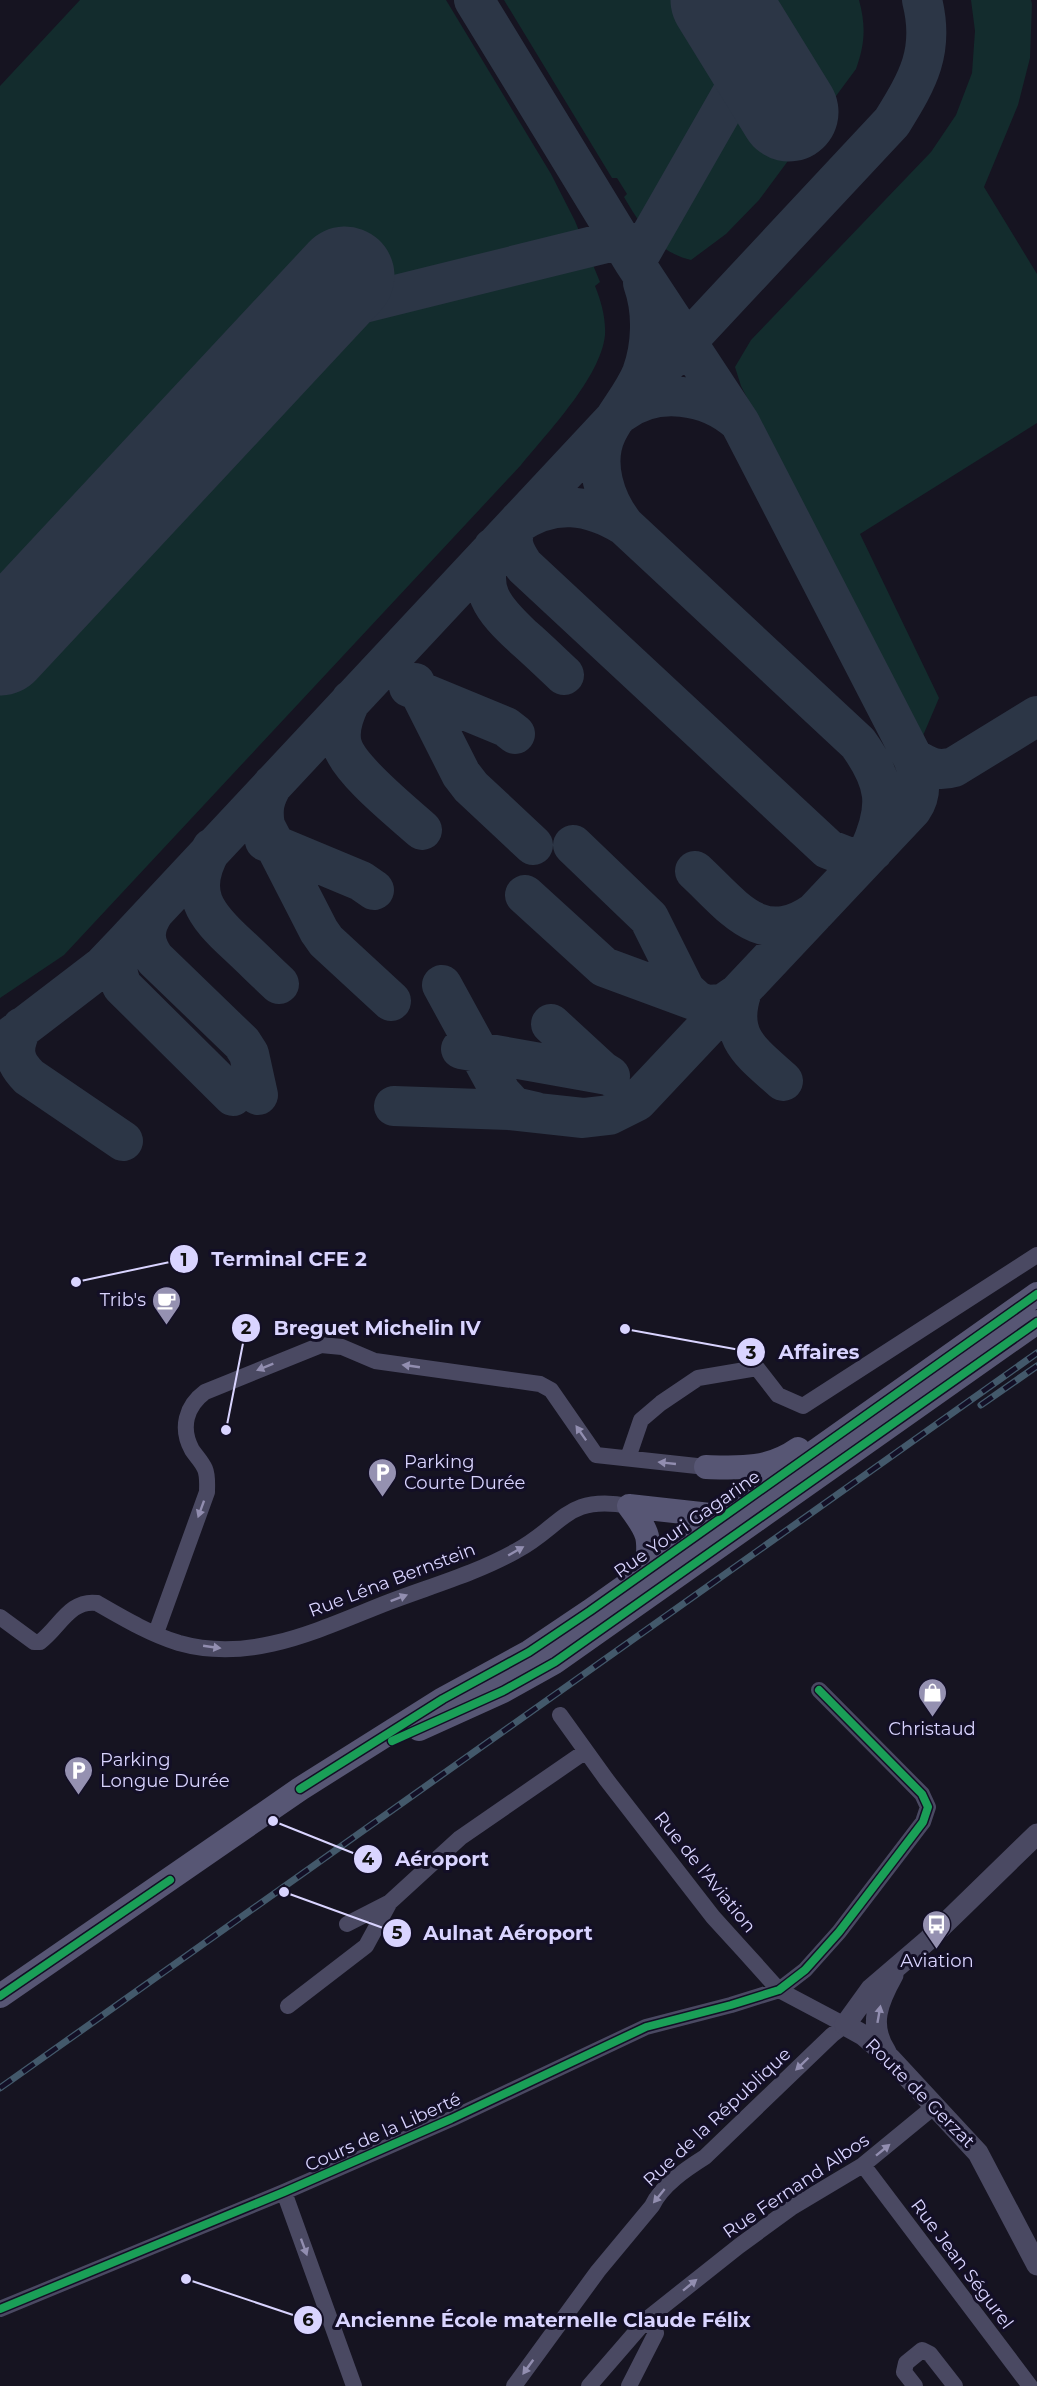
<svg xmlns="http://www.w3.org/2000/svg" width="1037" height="2386" font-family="Montserrat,sans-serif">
	<rect width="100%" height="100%" fill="#161421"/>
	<path fill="#132c2d" d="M80,0H446L551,174L575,221L600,282L595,286C601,301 606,318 605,335C601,377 547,433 521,465L64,955L0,998V86Z
		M504,0H859C866,26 865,44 856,69L759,200L726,234L691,260C657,252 641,226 624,197L627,194L617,178H612Z
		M971,0H1031L1032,4L1030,58L1018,105L984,187L1037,274V423L860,534L939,698L922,738L741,386L735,367L751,340L931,152L956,115L972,73L975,31Z"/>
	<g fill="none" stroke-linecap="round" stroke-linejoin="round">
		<path stroke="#2c3646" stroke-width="40" d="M474,0L634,262L740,423L913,758C928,767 937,772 954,767L1037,716
			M635,263L754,55
			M307,317L622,239
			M621,413C656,386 708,394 739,422
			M519,521C508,539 513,550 524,566L828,849L851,858L873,851
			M517,524C554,499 589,504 625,526C605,501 592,463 607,432C617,412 633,395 642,373C652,345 653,311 643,283
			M625,526L858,743C886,782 890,806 869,851
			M493,548C475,589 493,609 523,637C537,649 550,662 564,675
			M415,683L461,774L471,787L533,845
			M409,687L506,727L515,734
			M351,700C344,714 338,730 342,745C349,770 402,812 422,830
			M273,784C264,799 262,809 265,826L319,931L326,941L391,1001
			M265,841L361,881L374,890
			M573,845L649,918L685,990L698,1002
			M212,848C186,892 205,915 238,945C252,958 265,971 279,984
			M695,871C733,906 761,950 815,912
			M525,895L604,967L707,1005L723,1004L742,991
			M154,912C143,929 143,942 155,959L242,1043L249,1054L258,1095
			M126,942C115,957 115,969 122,986L233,1096
			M442,985L501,1093L514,1107L536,1112
			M742,991C726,1037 752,1053 783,1081
			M551,1024L602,1071L610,1076
			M22,1027C12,1048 12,1060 29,1077L123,1141
			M0,1045L103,966L124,944L892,122C918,80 935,51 922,0
			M461,1049L608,1075
			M394,1106L509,1110L583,1118L609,1115L637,1101L912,809C923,793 920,776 913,758"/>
		<path stroke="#2c3646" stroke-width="99" d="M720,0L789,112
			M0,646L345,276"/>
		<path stroke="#4a4962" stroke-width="16" d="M628,1458L641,1420L661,1403L698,1378L757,1368L778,1395L803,1406L1037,1255
			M0,1617L34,1642H40C59,1628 70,1599 97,1603C123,1618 150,1634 179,1643C253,1664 322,1628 389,1602C431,1586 477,1573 516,1551C563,1526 566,1494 629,1506
			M156,1633L207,1492C207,1485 208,1476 205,1469C202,1462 196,1456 192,1450C180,1428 186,1406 205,1392L321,1345L342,1347L375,1361L540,1384L551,1390L596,1455L706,1467
			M347,1924L390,1902
			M288,2006L366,1946L390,1902L460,1838L586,1751
			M863,2165L1030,2386
			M284,2192L354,2386
			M0,2309L284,2192L451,2119L646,2027L731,2005L779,1990L805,1970L839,1932L923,1822L928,1807L922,1794L819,1690
			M514,2386L598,2271L652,2206C662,2185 686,2169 705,2157L832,2035L845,2025L779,1990L743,1950L713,1917L606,1779L560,1715
			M589,2386L647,2319L739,2246L791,2208L863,2165L936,2105
			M629,2386L656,2333L647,2319
			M915,2386L904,2372L906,2363L922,2350L930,2354L955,2386"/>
		<path stroke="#4a4962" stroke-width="21" d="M1037,1834L927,1941L871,1989L845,2025L863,2035L890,2058L978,2153L1037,2265
			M886,2052C868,2025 878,2002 893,1975"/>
		<path stroke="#575674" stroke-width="24" d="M706,1467C740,1468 768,1470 798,1449
			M629,1506L728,1517
			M629,1506C650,1534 650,1537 647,1571
			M419,1729L503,1691L555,1662L1037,1322
			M0,1996L300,1789L443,1699L529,1652L590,1611L1037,1294"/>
		<defs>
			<path id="rail" d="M981,1405L1037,1366
				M0,2088L1037,1353"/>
		</defs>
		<use href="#rail" stroke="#43596b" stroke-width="7"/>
		<use href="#rail" stroke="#130f26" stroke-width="4.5" stroke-dasharray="14" stroke-linecap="butt"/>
		<defs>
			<path id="cycleway" d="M392,1741L503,1691L555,1662L1037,1322
				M300,1789L443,1699L529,1652L590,1611L1037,1294
				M0,1996L170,1880
				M0,2309L284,2192L451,2119L646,2027L731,2005L779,1990L805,1970L839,1932L923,1822L928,1807L922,1794L819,1690"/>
		</defs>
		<use href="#cycleway" stroke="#130f26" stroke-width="11"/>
		<use href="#cycleway" stroke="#1a9f57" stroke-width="8"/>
	</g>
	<defs><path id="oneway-solid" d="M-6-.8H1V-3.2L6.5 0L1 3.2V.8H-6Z" transform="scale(1.5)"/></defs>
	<g fill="#928eb0">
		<use href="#oneway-solid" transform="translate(411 1366) rotate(-172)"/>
		<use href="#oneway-solid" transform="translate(265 1367) rotate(158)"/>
		<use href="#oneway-solid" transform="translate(581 1433) rotate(-125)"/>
		<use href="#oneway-solid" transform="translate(667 1463) rotate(-174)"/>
		<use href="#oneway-solid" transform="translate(201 1509) rotate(110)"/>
		<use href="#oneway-solid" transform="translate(516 1551) rotate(-30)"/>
		<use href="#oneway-solid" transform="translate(399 1598) rotate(-21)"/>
		<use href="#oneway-solid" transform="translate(212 1647) rotate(8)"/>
		<use href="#oneway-solid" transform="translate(879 2014) rotate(-80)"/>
		<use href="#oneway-solid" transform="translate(802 2064) rotate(136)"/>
		<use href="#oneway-solid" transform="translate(883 2150) rotate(-39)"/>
		<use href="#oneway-solid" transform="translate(659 2196) rotate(129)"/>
		<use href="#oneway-solid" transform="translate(304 2247) rotate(70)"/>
		<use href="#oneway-solid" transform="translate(690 2285) rotate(-39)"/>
		<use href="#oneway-solid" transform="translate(528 2367) rotate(126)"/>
	</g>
	<defs>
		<symbol id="cafe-pin" viewBox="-11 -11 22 30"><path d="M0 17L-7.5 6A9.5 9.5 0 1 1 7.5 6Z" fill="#9591b1" stroke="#130f26"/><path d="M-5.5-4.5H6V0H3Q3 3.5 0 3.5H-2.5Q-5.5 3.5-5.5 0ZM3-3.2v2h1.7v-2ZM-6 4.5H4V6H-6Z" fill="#fff"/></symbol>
		<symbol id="parking-pin" viewBox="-11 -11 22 30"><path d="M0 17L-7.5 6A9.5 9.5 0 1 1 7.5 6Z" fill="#9591b1" stroke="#130f26"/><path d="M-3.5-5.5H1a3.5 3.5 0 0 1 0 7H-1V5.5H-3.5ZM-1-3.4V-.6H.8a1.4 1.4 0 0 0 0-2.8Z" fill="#fff"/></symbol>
		<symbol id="shop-pin" viewBox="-11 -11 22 30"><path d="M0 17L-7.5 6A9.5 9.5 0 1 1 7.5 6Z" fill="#9591b1" stroke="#130f26"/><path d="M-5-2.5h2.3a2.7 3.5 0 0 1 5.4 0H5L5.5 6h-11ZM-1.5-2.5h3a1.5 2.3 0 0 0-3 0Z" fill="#fff"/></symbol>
		<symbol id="bus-pin" viewBox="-11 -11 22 30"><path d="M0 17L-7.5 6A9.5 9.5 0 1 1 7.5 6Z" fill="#9591b1" stroke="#130f26"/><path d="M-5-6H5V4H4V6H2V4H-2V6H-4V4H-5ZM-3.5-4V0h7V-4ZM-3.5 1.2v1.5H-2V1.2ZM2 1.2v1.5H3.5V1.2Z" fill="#fff"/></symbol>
	</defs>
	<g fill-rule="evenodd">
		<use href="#cafe-pin" x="150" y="1284" width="33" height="45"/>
		<use href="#parking-pin" x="366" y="1456" width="33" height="45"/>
		<use href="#shop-pin" x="916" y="1676" width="33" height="45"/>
		<use href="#parking-pin" x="62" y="1754" width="33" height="45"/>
		<use href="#bus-pin" x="920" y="1908" width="33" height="45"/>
	</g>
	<g text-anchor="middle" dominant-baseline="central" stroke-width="6" stroke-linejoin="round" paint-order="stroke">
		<g font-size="18" fill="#d9d4ff" stroke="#130f26" text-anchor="start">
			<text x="146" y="1300" text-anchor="end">Trib's</text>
			<text x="404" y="1462">Parking<tspan x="404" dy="21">Courte Durée</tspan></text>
			<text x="932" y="1729" text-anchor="middle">Christaud</text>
			<text x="100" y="1760">Parking<tspan x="100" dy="21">Longue Durée</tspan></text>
			<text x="937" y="1961" text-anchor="middle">Aviation</text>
		</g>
		<g font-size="18" fill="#d9d4ff" stroke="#130f26">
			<text transform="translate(687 1524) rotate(-35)">Rue Youri Gagarine</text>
			<text transform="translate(392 1580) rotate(-21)">Rue Léna Bernstein</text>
			<text transform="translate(705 1872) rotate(51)">Rue de l'Aviation</text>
			<text transform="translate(920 2093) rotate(45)">Route de Gerzat</text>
			<text transform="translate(717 2117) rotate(-43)">Rue de la République</text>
			<text transform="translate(383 2132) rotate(-24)">Cours de la Liberté</text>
			<text transform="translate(796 2186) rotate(-34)">Rue Fernand Albos</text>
			<text transform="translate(962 2264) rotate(53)">Rue Jean Ségurel</text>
		</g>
	</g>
	<path fill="none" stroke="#d9d4ff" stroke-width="2" d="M76 1282L184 1259M226 1430L246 1328M625 1329L751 1352M273 1821L368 1859M284 1892L397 1933M186 2279L308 2320"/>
	<g fill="#d9d4ff" stroke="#130f26" stroke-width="2">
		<circle cx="76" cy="1282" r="6"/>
		<circle cx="226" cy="1430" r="6"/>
		<circle cx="625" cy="1329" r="6"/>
		<circle cx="273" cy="1821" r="6"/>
		<circle cx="284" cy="1892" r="6"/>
		<circle cx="186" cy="2279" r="6"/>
		<circle cx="184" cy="1259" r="15"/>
		<circle cx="246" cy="1328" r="15"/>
		<circle cx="751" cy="1352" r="15"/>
		<circle cx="368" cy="1859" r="15"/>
		<circle cx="397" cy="1933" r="15"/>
		<circle cx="308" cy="2320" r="15"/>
	</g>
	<g font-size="18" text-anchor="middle" font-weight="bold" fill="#111">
		<text x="184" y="1266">1</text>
		<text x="246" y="1334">2</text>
		<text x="751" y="1359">3</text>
		<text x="368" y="1865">4</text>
		<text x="397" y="1939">5</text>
		<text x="308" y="2326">6</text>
	</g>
	<g font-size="20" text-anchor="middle" font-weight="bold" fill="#d9d4ff" stroke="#130f26" stroke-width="6" stroke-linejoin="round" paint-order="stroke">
		<text x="289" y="1266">Terminal CFE 2</text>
		<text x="377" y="1335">Breguet Michelin IV</text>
		<text x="819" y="1359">Affaires</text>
		<text x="442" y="1866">Aéroport</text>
		<text x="508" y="1940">Aulnat Aéroport</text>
		<text x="543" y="2327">Ancienne École maternelle Claude Félix</text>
	</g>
</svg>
